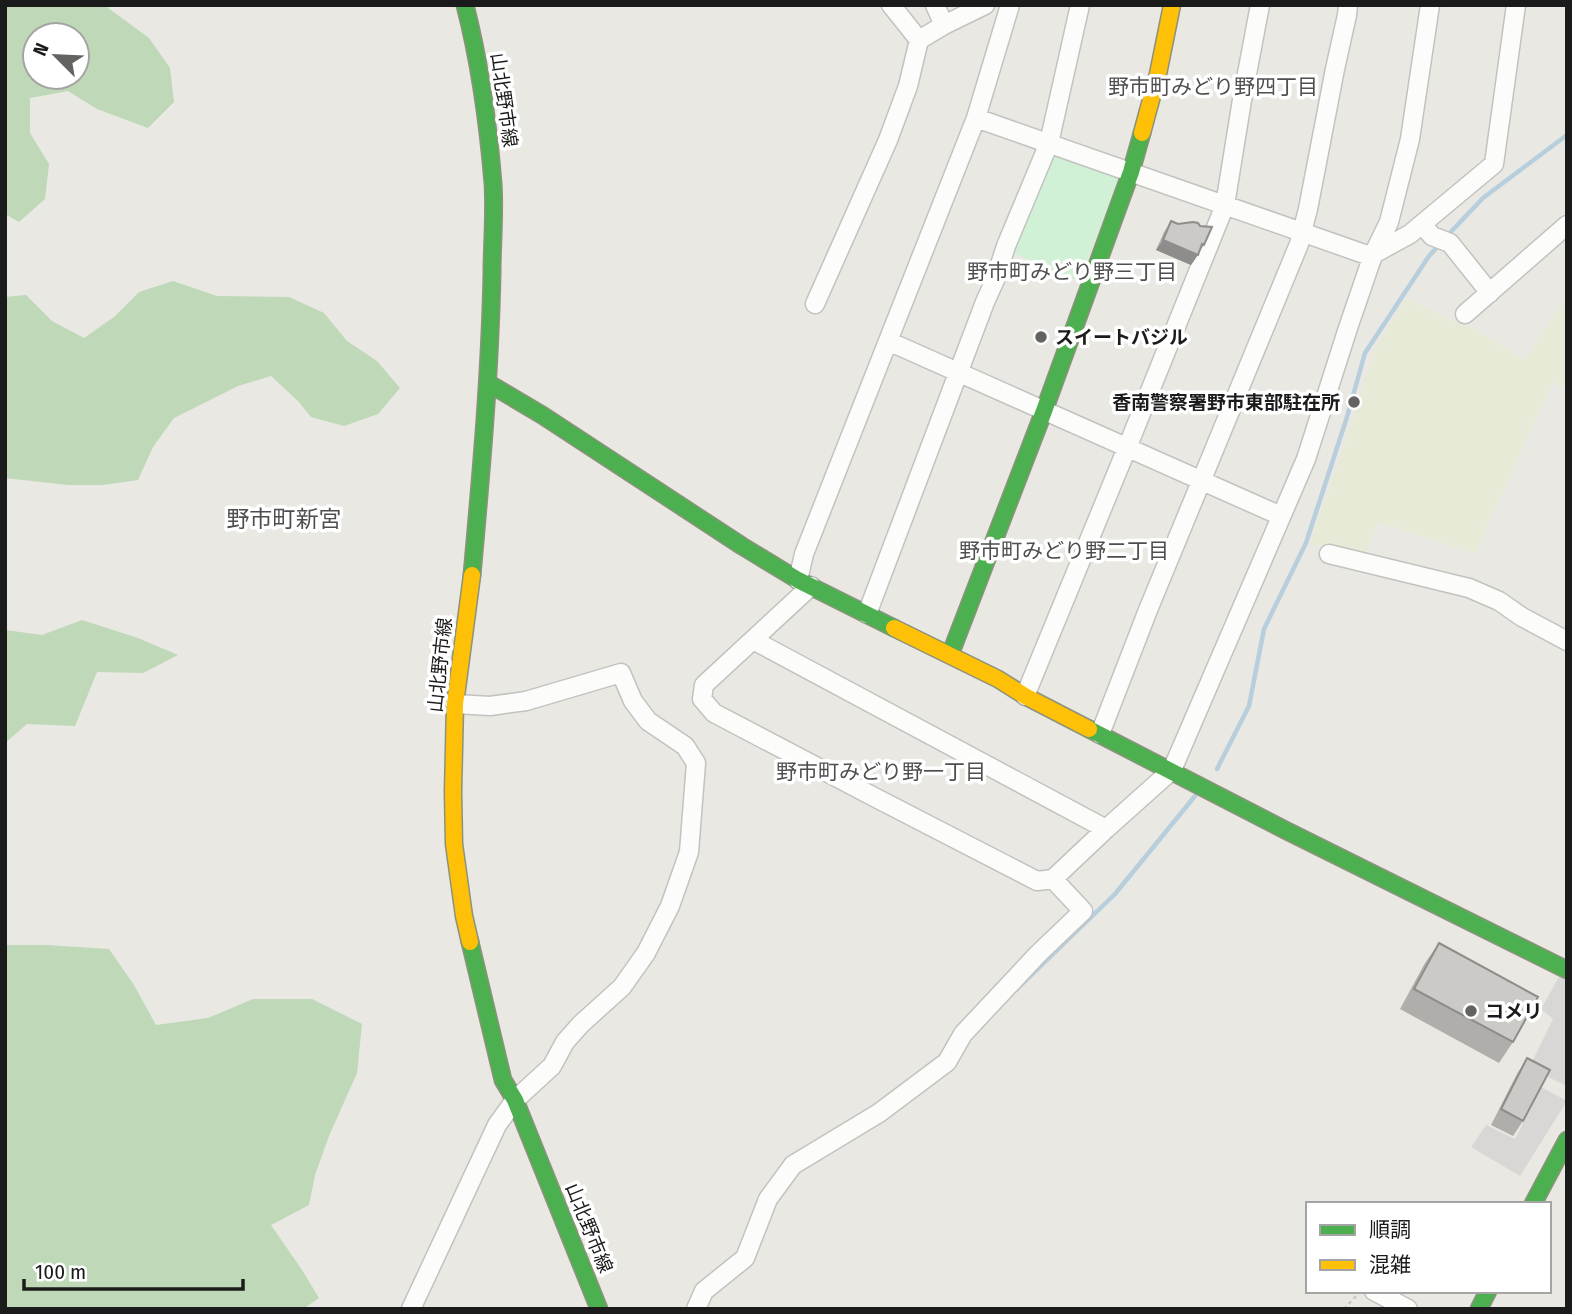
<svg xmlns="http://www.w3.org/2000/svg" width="1572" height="1314" font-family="'Fira Sans Condensed','Noto Sans JP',sans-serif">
	<rect width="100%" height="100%" fill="#e9e8e3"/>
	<path fill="#d8d7d5" d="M1559,977L1567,981V1086L1529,1068L1553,1019L1541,1009Z
		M1541,1087L1567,1101L1520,1176L1471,1147L1486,1125L1515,1139Z"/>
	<path fill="#e6ead6" d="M1406,298L1461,325L1471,326L1524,360L1567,298V389L1553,382L1475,553L1378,522L1364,556L1310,544L1348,435L1374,351Z"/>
	<path fill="#bed8b8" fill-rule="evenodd" d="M5,5H104L149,38L170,68L174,102L148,128L97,109L68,91L30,98V133L49,164L45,199L19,222L5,214ZM35,35H77V77H35Z
		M173,281L217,296L289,297L324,313L347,341L377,361L400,388L378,414L344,426L311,417L298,401L271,376L238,386L174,418L153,447L138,480L103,485H68L5,478V297L26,295L52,321L84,338L114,317L139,292Z
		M82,620L138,638L178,655L143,673L97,672L75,726L27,724L5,743V630L42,635Z
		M5,945H47L109,949L134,985L156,1025L208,1018L253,999H312L362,1024L357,1073L329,1136L315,1175L309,1205L271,1225L302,1270L319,1298L303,1309H5Z"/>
	<path fill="#d0f1d6" d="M1053,152L1122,176L1078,281L1011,252Z"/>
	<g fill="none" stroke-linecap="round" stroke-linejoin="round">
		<path stroke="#b7cedd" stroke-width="4.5" d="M1446,237L1483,198L1567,135
			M1217,769L1249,706L1264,629L1306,543L1347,417L1365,353L1429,256L1440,244
			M1016,990L1115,894L1195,796"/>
		<defs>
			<path id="street" d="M891,5L919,40
				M935,5L944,25
				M976,118L1370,256L1410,234L1494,164L1516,5
				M1422,224L1432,236L1450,243L1490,293
				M815,304L888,140L908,86L919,40L944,25L985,5
				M1465,314L1567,225
				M888,341L1281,516
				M1329,554L1469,588L1499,601L1522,617L1567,641
				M798,580L804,554L976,118L1010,5
				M811,586L704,685L702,699L714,713L878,799L1037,881L1053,879L1106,829L1172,770L1306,459L1348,328L1373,255L1389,222L1410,139L1430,5
				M867,614L985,302L995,280L1006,246L1049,143L1080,5
				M753,640L1106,829
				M1025,696L1127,448L1225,205L1242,100L1260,5
				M1100,734L1148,610L1299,244L1308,209L1335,69L1347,15L1348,5
				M1374,1291L1408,1309
				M411,1309L497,1125L515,1100L552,1066L565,1042L581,1024L622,987L646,953L670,906L689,852L696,763L685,746L648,721L633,701L621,673L526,701L490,706L455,704
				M696,1309L704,1291L745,1258L768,1199L793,1165L879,1113L947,1062L963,1034L1038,954L1083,911L1053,879"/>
			<path id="fast" d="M465,5C480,63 488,123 493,183C495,213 492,244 492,273C490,374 481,475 472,575
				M488,383L542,415L742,546L798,580L894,628
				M950,655L1044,411L1131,172L1142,133
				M1089,729L1285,830L1567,970
				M470,942L503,1080L515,1100L599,1309
				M1533,1204L1567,1140
				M1479,1309L1488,1291"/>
			<path id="slow" d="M1142,133L1158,74L1172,5
				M894,628L998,679L1025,696L1089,729
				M470,942L464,916L454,844L453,792L455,704L472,575"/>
		</defs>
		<use href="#street" stroke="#c2c2bf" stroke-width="21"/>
		<use href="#fast" stroke="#8d927c" stroke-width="19"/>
		<use href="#slow" stroke="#8d927c" stroke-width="19"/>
		<path stroke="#d1c5c1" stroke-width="2.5" stroke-dasharray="3.5 3.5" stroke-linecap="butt" d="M1344,1309L1358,1294"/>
		<use href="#street" stroke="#fcfcfb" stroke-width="18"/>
		<use href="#fast" stroke="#4caf50" stroke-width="16"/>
		<use href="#slow" stroke="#ffc107" stroke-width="16"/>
	</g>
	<path fill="#afaeaa" d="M1171,221L1204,245L1191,265L1156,250L1164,232Z
		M1439,943L1513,1042L1499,1063L1400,1009L1425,963Z
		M1527,1058L1523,1121L1513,1136L1491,1125L1517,1074Z"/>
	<path fill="#8f8d8b" d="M1163,240L1198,255L1191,265L1156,250Z"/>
	<path fill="#cccac6" stroke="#8f8d8b" stroke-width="2" d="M1171,221L1178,224L1193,222L1198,223L1200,226L1212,227L1204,245L1202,244L1198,255L1163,240Z
		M1439,943L1538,997L1513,1042L1414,989Z
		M1527,1058L1550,1070L1523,1121L1501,1109Z"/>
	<g fill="#636361" stroke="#fff" stroke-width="2.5">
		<circle cx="1041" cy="337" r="7"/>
		<circle cx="1354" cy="402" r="7"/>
		<circle cx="1471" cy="1011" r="7"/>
	</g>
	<g text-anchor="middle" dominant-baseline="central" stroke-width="7" stroke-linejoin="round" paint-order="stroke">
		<g font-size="19" fill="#1b1b1b" stroke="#fff">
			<text transform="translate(504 100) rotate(82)">山北野市線</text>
			<text transform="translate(440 665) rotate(-84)">山北野市線</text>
			<text transform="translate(589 1228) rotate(68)">山北野市線</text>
		</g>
		<g font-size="19" font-weight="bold" fill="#1b1b1b" stroke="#fff" text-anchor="start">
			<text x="1055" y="337">スイートバジル</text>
			<text x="1340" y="402" text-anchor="end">香南警察署野市東部駐在所</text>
			<text x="1485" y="1011">コメリ</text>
		</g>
		<g font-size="21" fill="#4e4e4e" stroke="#fff">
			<text x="1213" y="87">野市町みどり野四丁目</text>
			<text x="1072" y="272">野市町みどり野三丁目</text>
			<text x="1064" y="551">野市町みどり野二丁目</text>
			<text x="881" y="772">野市町みどり野一丁目</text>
		</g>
		<g font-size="23" fill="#4e4e4e" stroke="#fff">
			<text x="284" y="519">野市町新宮</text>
		</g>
	</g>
	<rect width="1572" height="1314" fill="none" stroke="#1b1b1b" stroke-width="14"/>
	<rect x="1306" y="1202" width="245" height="91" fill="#ffffff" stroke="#a4a4a4" stroke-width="2"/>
	<rect x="1320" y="1225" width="35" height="10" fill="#4caf50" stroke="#a4a4a4" stroke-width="2"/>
	<text x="1369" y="1237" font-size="21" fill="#1b1b1b">順調</text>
	<rect x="1320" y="1260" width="35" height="10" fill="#ffc107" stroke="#a4a4a4" stroke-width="2"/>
	<text x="1369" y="1272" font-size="21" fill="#1b1b1b">混雑</text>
	<g transform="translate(56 56) rotate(294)"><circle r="33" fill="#ffffff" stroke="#a4a4a4" stroke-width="2"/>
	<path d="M0-5L12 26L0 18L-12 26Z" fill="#636361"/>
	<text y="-10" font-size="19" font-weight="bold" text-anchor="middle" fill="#1b1b1b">N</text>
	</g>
	<path d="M24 1279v10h219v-10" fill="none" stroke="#1b1b1b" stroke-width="3.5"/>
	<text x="35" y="1279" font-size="21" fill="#1b1b1b" stroke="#ffffff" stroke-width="5" paint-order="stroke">100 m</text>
</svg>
